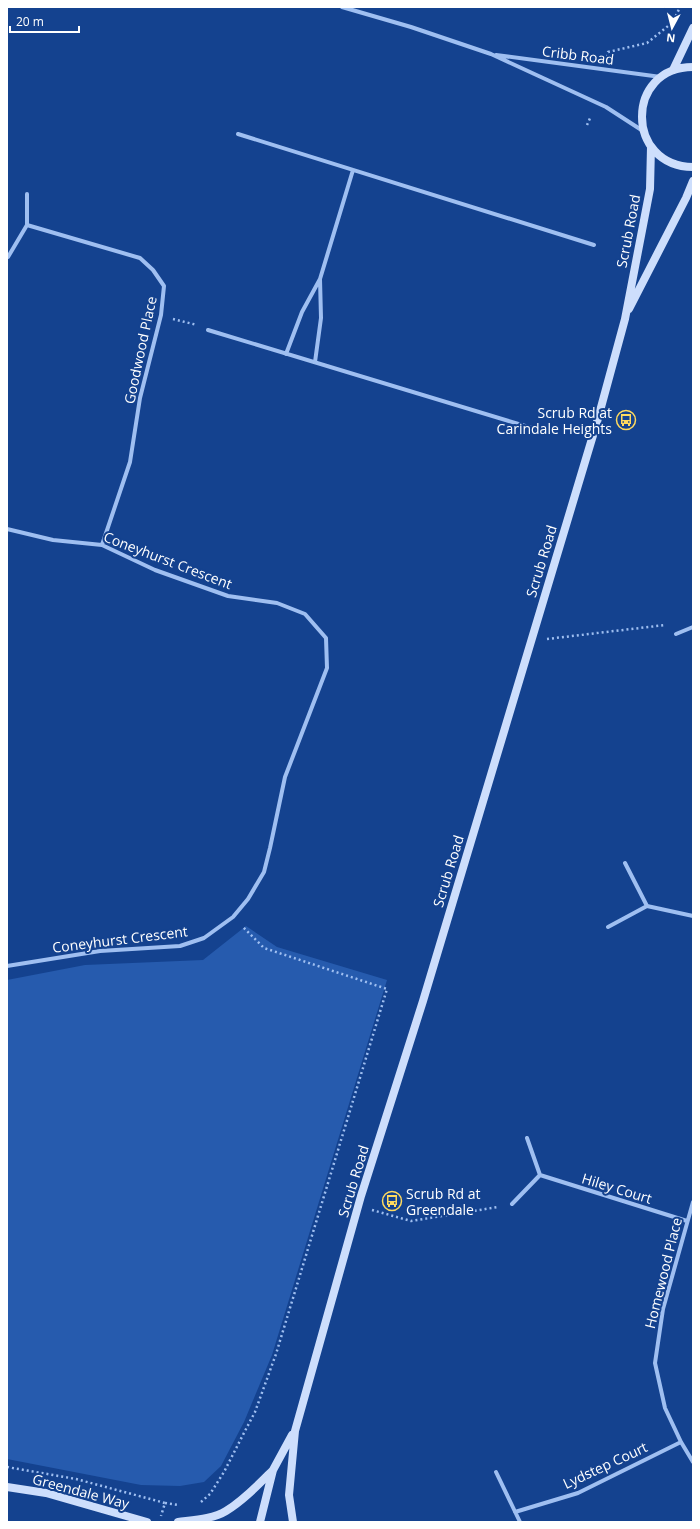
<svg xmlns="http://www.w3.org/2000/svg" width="700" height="1529" font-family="'Open Sans',sans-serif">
	<rect width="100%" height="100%" fill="#14428f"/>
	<path fill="#265bae" d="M246,926L277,947L387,980L272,1355L244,1422L221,1466L204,1482L180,1486L141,1485L7,1459V980L85,965L203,960Z"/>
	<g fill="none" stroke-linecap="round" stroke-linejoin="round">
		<path stroke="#9fbff1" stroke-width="2.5" stroke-dasharray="2 3" stroke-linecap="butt" d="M607,57L608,52L647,43L673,22L680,7
			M587,125L591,116
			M173,319L197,325
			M547,639L665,625
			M372,1210L411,1221L498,1207
			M7,1467L76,1479L165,1503L161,1516
			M201,1502L210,1494L224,1472L246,1429L255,1412L276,1354L387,989L264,948L242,926
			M165,1503L178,1505"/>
		<path stroke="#9fbff1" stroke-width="4" d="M342,7L411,27L491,54L606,107L643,131
			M496,55L661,77
			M238,134L594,245
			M27,225L140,258L153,270L164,286L161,315L140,398L130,462L102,545
			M8,257L27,225V194
			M208,330L542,431
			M286,354L302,312L320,279L353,170
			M315,362L321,318L320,279
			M7,529L53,540L102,545L155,570L228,596L277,603L305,614L326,638L327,668L285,777L270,848L264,872L248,899L233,917L204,938L180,946L100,951L7,966
			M676,634L693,627
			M647,906L693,916
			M608,927L647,906L625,863
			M540,1175L687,1221
			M693,1202L663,1309L655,1363L665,1408L681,1442L693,1462
			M512,1204L540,1175L527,1138
			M496,1472L520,1522
			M515,1512L578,1493L681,1442"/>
		<path stroke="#cddefc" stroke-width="8" d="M693,67C625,67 625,166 693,167
			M673,70L693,28
			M629,309L686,198L693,181
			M7,1487L46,1493L147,1522
			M178,1522C193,1520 213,1519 226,1511C244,1500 259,1484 273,1470
			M260,1522L273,1470L292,1435
			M293,1522L289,1495L295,1431L361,1196L423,1001L597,422L625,319L650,189L651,147"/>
	</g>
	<defs>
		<symbol id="bus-ring" viewBox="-11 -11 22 22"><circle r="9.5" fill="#14428f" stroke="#ffda5f" stroke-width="1.5"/><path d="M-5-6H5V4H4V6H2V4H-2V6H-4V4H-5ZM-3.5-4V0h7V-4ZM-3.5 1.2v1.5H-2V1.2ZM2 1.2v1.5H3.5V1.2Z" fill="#ffda5f"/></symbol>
	</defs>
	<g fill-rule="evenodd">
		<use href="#bus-ring" x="615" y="409" width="22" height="22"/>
		<use href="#bus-ring" x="381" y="1190" width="22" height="22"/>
	</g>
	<g text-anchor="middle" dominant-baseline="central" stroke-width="4" stroke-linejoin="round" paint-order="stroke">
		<g font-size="14" fill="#fff" stroke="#14428f">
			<text transform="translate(578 55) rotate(7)">Cribb Road</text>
			<text transform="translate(628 231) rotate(-79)">Scrub Road</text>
			<text transform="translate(140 350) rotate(-78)">Goodwood Place</text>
			<text transform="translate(168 560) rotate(21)">Coneyhurst Crescent</text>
			<text transform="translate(541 561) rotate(-73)">Scrub Road</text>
			<text transform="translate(448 871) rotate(-73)">Scrub Road</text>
			<text transform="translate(120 939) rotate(-7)">Coneyhurst Crescent</text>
			<text transform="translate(353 1181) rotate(-73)">Scrub Road</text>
			<text transform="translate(617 1188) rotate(17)">Hiley Court</text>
			<text transform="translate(663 1273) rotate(-76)">Homewood Place</text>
			<text transform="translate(605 1465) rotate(-25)">Lydstep Court</text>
			<text transform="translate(81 1491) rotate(15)">Greendale Way</text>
		</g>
		<g font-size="14" fill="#fff" stroke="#14428f" text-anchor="end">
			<text x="612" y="412">Scrub Rd at<tspan x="612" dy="16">Carindale Heights</tspan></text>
			<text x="406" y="1193" text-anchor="start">Scrub Rd at<tspan x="406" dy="16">Greendale</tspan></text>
		</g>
	</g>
	<rect width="700" height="1529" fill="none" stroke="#ffffff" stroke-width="16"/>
	<g transform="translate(672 28) rotate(187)" stroke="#14428f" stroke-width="3" paint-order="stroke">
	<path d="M0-3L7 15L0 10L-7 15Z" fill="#ffffff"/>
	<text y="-6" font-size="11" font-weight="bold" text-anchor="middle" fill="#ffffff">N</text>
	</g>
	<path d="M10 26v6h69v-6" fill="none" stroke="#ffffff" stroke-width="2"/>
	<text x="16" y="26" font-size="12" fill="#ffffff" stroke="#14428f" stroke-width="3" paint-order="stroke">20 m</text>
</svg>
